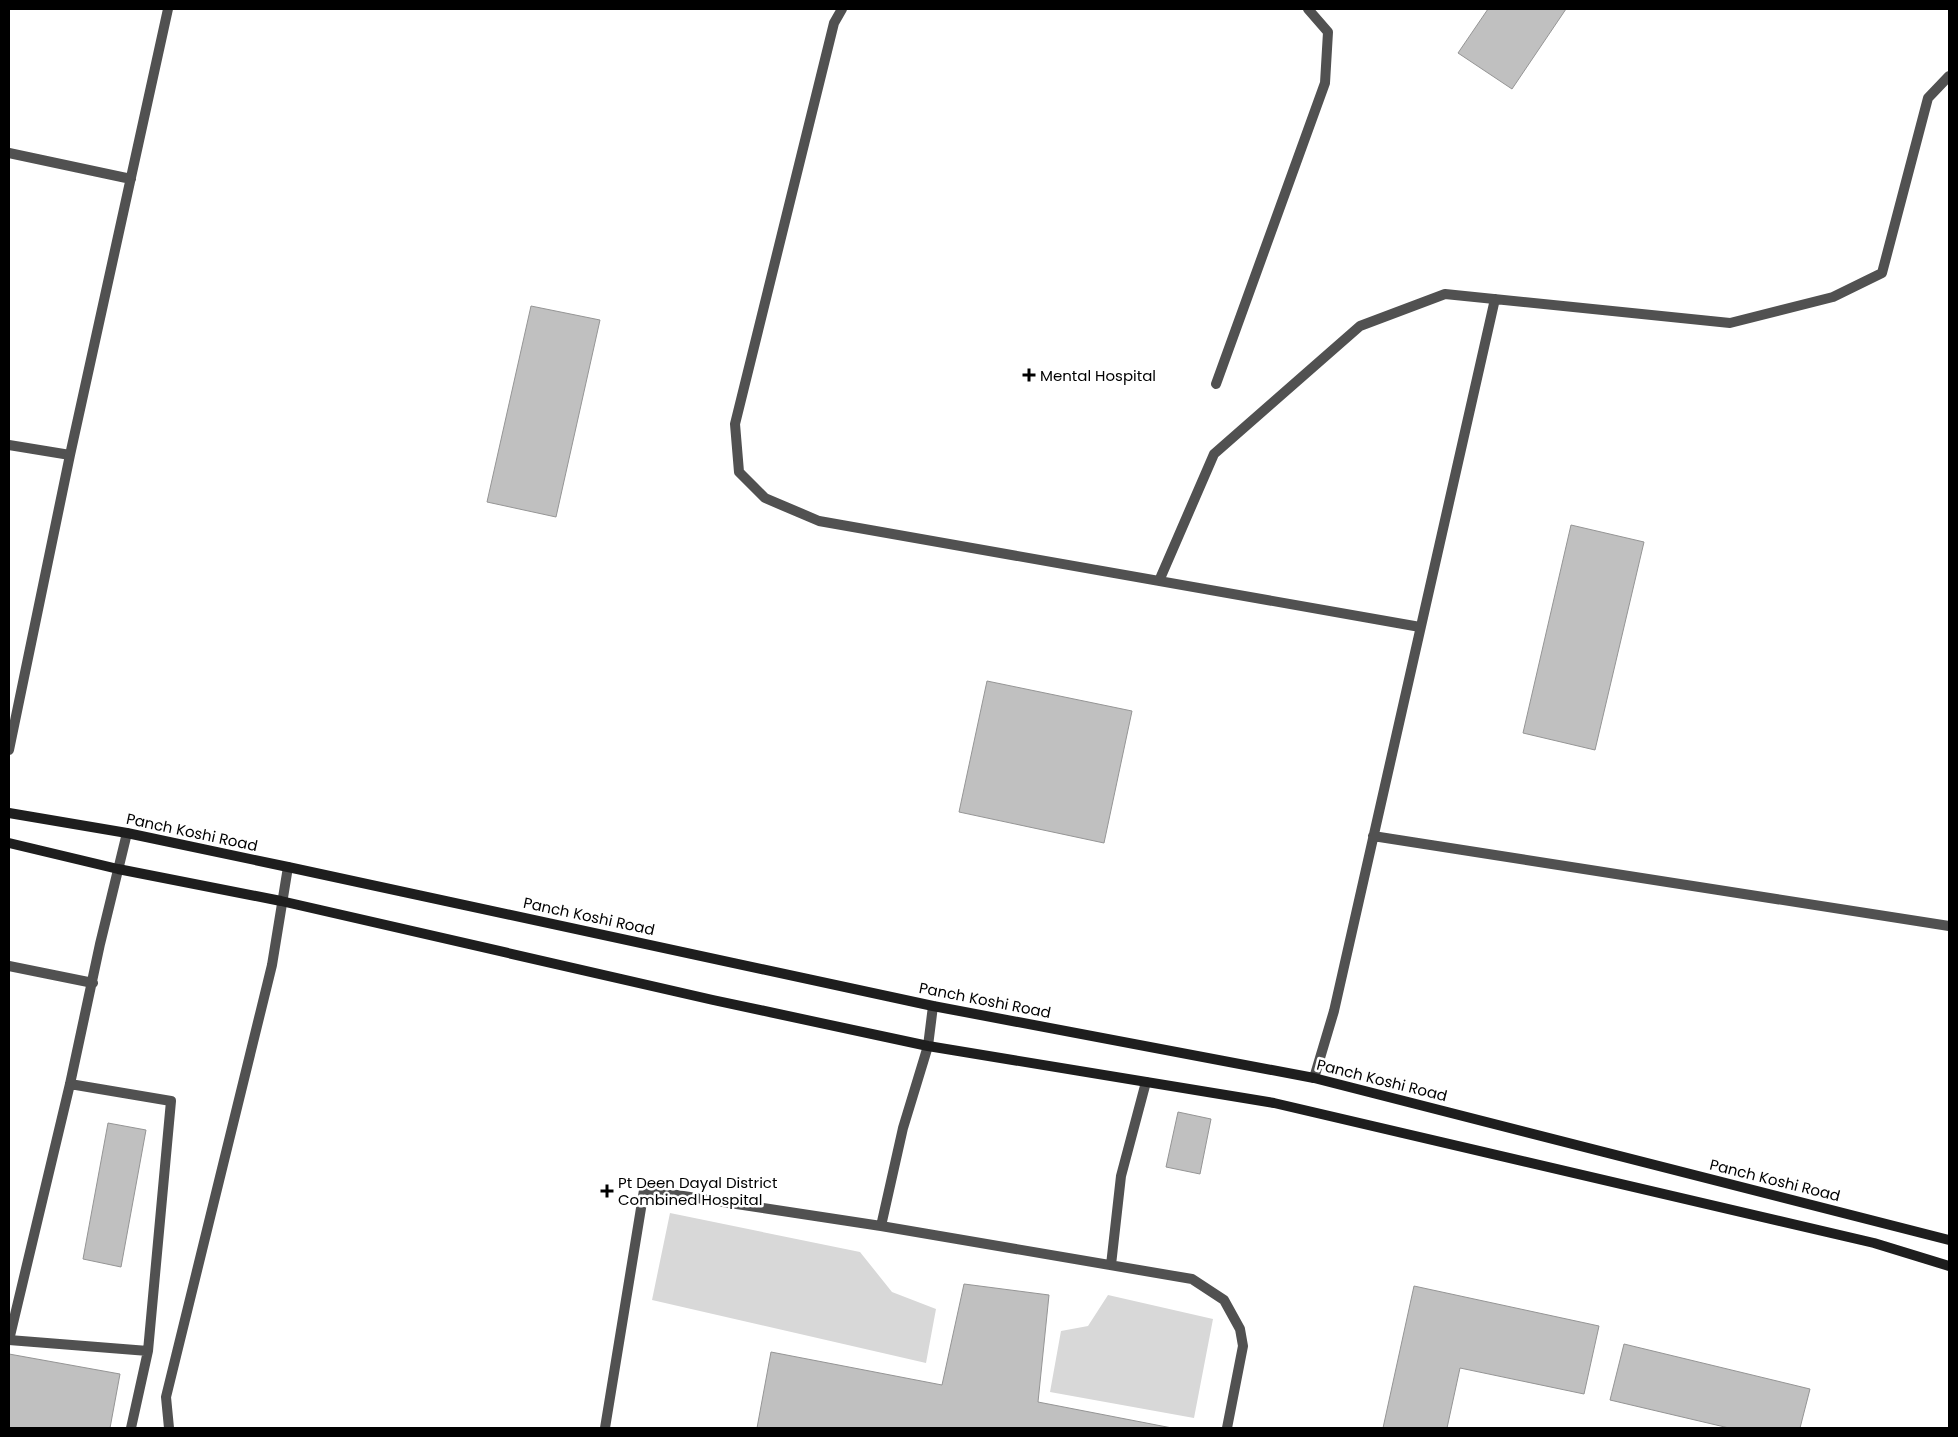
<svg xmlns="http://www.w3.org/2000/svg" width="1958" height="1437" font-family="Poppins,sans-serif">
	<rect width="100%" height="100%" fill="#fff"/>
	<path fill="#d8d8d8" d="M670,1213L860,1252L892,1292L936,1309L926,1363L652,1300Z
		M1108,1295L1213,1319L1194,1418L1050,1392L1061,1331L1088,1326Z"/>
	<path fill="#c0c0c0" stroke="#959595" d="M1488,9H1566L1512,89L1458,53Z
		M531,306L600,320L556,517L487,502Z
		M1571,525L1644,542L1595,750L1523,733Z
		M987,681L1132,711L1104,843L959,812Z
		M1178,1112L1211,1119L1200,1174L1166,1167Z
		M108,1123L146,1130L121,1267L83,1259Z
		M964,1284L1049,1295L1038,1402L1172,1428H757L771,1352L942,1385Z
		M1414,1286L1599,1326L1584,1394L1460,1368L1447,1428H1383Z
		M1624,1344L1810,1389L1800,1428H1729L1610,1400Z
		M9,1354L120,1374L110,1428H9Z"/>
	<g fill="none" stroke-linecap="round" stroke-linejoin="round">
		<path stroke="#515151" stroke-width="10" d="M842,9L834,23L735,424L739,472L765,498L819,521L1420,627
			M1216,384L1325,83L1328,32L1308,9
			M1159,581L1214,454L1360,326L1445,294L1730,323L1833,297L1882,273L1928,98L1949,76
			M1373,836L1949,926
			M9,966L93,983
			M1314,1078L1334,1011L1495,299
			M70,1084L171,1101L148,1351L131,1428
			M881,1226L903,1128L928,1046L933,1006
			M1111,1265L1121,1176L1146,1082
			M9,1340L70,1084L100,944L127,833
			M9,1340L148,1351
			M169,1428L166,1397L272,965L288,867
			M605,1428L644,1190L881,1226L1192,1279L1224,1300L1240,1329L1243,1346L1227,1428"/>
		<path stroke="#515151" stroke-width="10" d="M9,153L131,179
			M9,445L70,455
			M9,750L70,455L168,9"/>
		<path stroke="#1e1e1e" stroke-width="10" d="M9,813L127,833L288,867L933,1006L1314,1078L1949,1240
			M9,843L118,869L281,901L713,1000L928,1046L1274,1103L1874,1243L1949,1266"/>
	</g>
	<g fill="#000" stroke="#fff" stroke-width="2">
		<path d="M1026.5 367.5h5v5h5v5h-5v5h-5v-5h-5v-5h5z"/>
		<path d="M604.5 1183.5h5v5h5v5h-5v5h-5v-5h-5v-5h5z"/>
	</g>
	<g text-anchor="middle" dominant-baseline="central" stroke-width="5" stroke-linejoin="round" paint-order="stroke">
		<g font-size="15" fill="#000" stroke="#fff" text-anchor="start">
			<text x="1040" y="375">Mental Hospital</text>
			<text x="618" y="1182">Pt Deen Dayal District<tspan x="618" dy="17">Combined Hospital</tspan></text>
		</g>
		<g font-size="15" fill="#000" stroke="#fff">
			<text transform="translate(192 832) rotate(12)">Panch Koshi Road</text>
			<text transform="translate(589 916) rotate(12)">Panch Koshi Road</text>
			<text transform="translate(985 1000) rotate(11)">Panch Koshi Road</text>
			<text transform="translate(1382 1080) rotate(14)">Panch Koshi Road</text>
			<text transform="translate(1775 1180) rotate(14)">Panch Koshi Road</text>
		</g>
	</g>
	<rect width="1958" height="1437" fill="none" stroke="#000000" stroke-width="20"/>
</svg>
